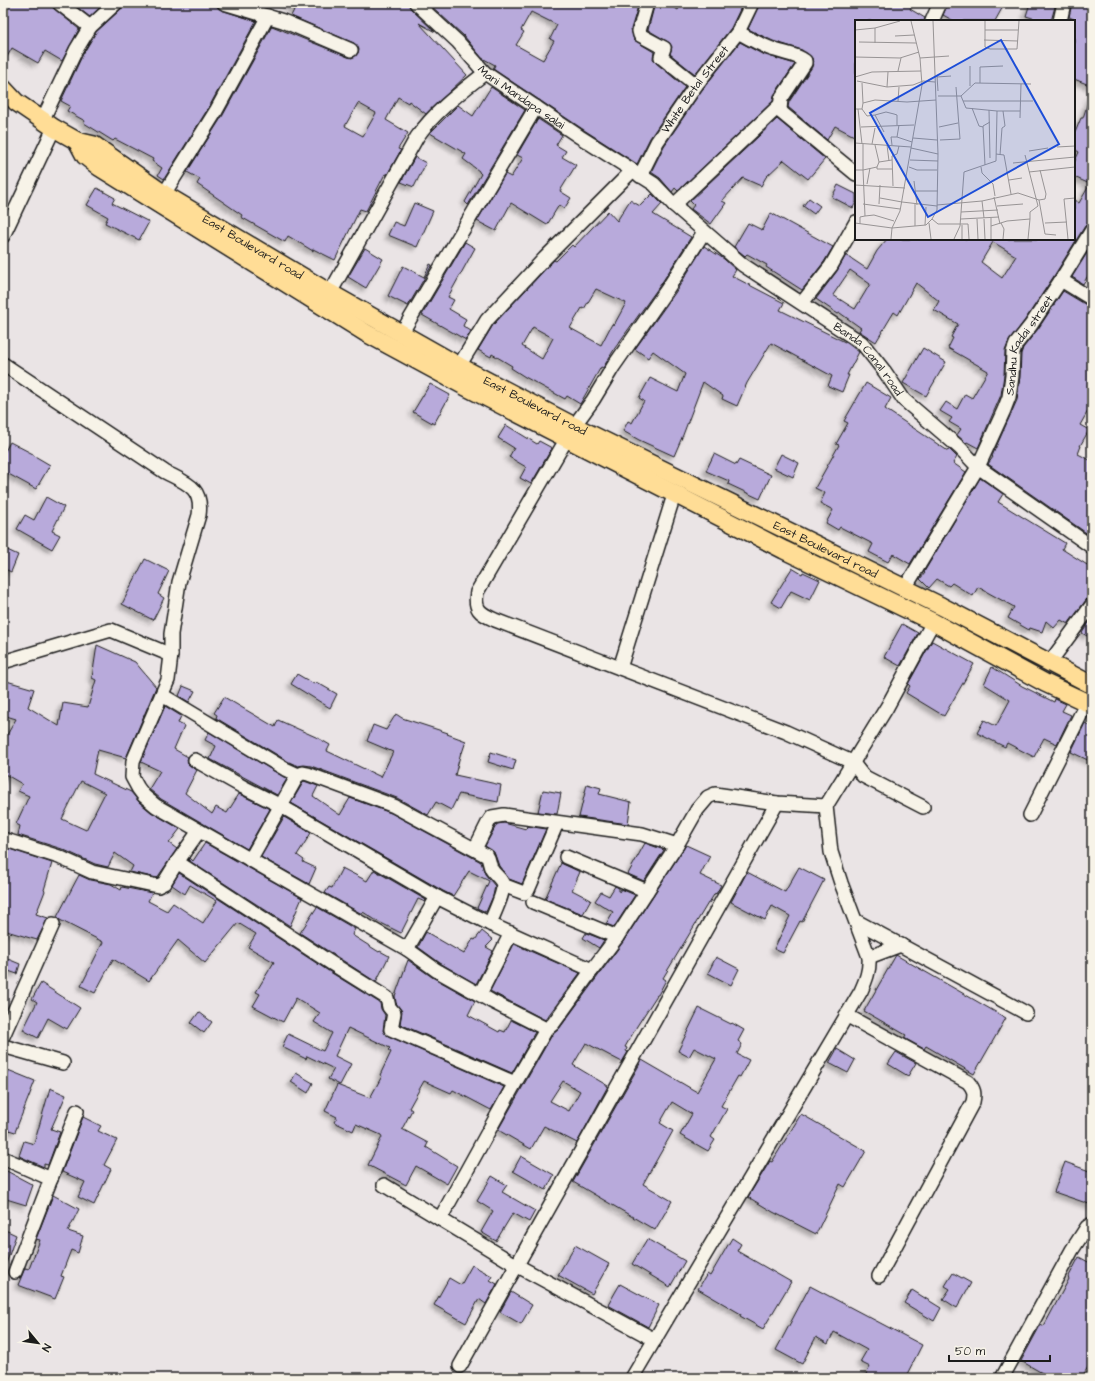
<svg xmlns="http://www.w3.org/2000/svg" width="1095" height="1381" font-family="'Architects Daughter',sans-serif">
	<defs>
		<filter id="shadow"><feDropShadow dx="-3.5" dy="3.5" stdDeviation="2" flood-color="#0004"/></filter>
	</defs>
	<rect width="100%" height="100%" fill="#eae4e5"/>
	<filter id="ink" filterUnits="userSpaceOnUse"><feTurbulence type="fractalNoise" baseFrequency=".025" numOctaves="2"/><feDisplacementMap in="SourceGraphic" scale="8" xChannelSelector="R" yChannelSelector="G"/><feConvolveMatrix kernelMatrix="1 2 1 2 8 2 1 2 1" color-interpolation-filters="sRGB"/></filter>
	<g filter="url(#ink)">
		<path fill="#b8aadb" stroke="#1c1c1c" fill-rule="evenodd" filter="url(#shadow)" d="M3,3H51L54,9L79,29L62,61L45,51L38,63L12,48L3,64Z
			M72,3H104L90,17Z
			M124,3H216L218,8L221,10L256,21L209,107L164,179L158,175L162,168L152,161L153,159L115,139L113,141L84,123L85,121L67,111L70,106L61,101L83,54L96,32L121,9Z
			M283,3H408L411,9L435,32L419,23L467,75L426,114L409,101L408,103L398,97L386,120L408,133L398,149L401,150L387,175L385,174L366,211L360,209L335,260L313,249V251L288,236L285,242L241,217L242,215L197,184L200,179L187,172L223,115L272,26L348,57L352,58L358,53L359,49L354,43L291,16L294,10ZM358,103L376,113L363,136L345,126Z
			M428,3H639L631,29L634,40L654,52L653,59L656,63L685,87L650,138L637,164L584,130L493,69L495,65L482,58L464,36ZM531,12L557,25L550,39L554,41L543,60L516,45L524,32L521,30Z
			M655,3H667L678,10L681,3H721L729,8L732,3H743L731,28L695,74L670,54L672,47L670,43L648,30Z
			M760,3H914L910,9L925,18L924,21H856V137L835,126L827,140L788,107L789,102L812,67L813,63L812,58L802,50L773,41L748,29Z
			M948,3H1005L995,21H954L943,15Z
			M1030,3H1056L1051,21H1042L1026,16Z
			M1072,3H1092V86L1074,79V19L1069,17Z
			M740,42L762,54L795,64L774,95L773,101L678,191L675,188L672,192L660,178L651,172L664,146L702,90Z
			M491,87L525,110L468,205L465,202L481,174L479,172V171L463,159L466,154L430,133L458,105L473,116Z
			M1090,96L1092,97V222L1085,226L1054,276L1025,320L1009,341L1005,351L1004,375L1001,395L978,448L967,442L966,443L957,435L961,429L949,422L952,418L940,411L946,402L957,409L965,394L972,398L988,371L948,348L953,338L951,337L958,324L934,310L939,301L916,283L898,315L894,312L876,342L859,331L861,328L840,313L838,314L816,299L837,271L846,255L867,269L877,251L887,239H1074V200L1079,203L1090,184L1074,177V163L1079,152L1074,149V135L1081,118H1083ZM993,242L1016,256L1002,278L981,262ZM850,270L870,284L855,309L833,295Z
			M538,119L562,135L556,145L566,151L562,157L576,165L560,191L571,198L564,209L559,205L547,225L511,203L496,231L477,221L505,174L511,177L523,158L517,155Z
			M777,119L825,159L808,179L784,160L766,177L761,186L743,178L722,201L726,203L711,224L691,209L694,205L690,201Z
			M415,157L426,163L414,187L401,182Z
			M838,185L856,194V202L853,208L832,197Z
			M97,188L115,198L112,203L149,222L139,240L105,223L108,217L87,205Z
			M652,194L662,204L653,214L691,237L661,284L615,348L603,368L601,367L580,404L567,396L565,399L525,377L511,368L512,366L492,354L491,357L478,350L493,325L554,260L556,261L572,245L574,247L608,211L617,221L630,200L640,206ZM596,289L626,303L614,325L612,324L601,345L570,328L582,308L584,309ZM533,327L553,338L542,359L522,346Z
			M809,198L820,206L814,214L803,206Z
			M414,203L433,211L417,247L388,235L394,222L404,226Z
			M771,213L833,247L824,262L802,290L766,267L767,265L747,254L745,256L734,247L748,223L762,230Z
			M465,242L475,248L448,297L454,300L449,309L466,319L463,326L471,331L466,340L422,315Z
			M1092,245V269L1083,284L1072,277Z
			M704,246L724,259L736,270L732,276L784,303L780,310L847,343L859,352L847,375H849L842,392L828,386L832,376L771,343L747,383L737,406L722,399L723,396L703,382L683,435L674,456L639,440L623,431L628,421L632,423L644,401L639,398L650,378L678,392L685,374L653,351L648,358L635,349L675,293Z
			M365,248L383,259L366,288L348,277Z
			M430,264L432,265L408,306L388,296L403,266L424,277Z
			M1063,291L1088,306L1092,307V404L1080,425L1089,430L1080,446H1081L1078,454L1092,461V537L988,464L993,457L992,456L1017,400L1020,377L1021,354L1023,348L1038,329Z
			M923,348L946,362L926,396L903,383Z
			M866,383L891,398L885,409L948,451L949,449L957,457L953,463L966,472L910,564L893,554L888,562L869,552L873,544L840,527L838,530L826,523L833,510L820,503L825,493L815,488L839,445L836,444L848,423L844,421Z
			M430,384L450,395L434,424L413,412Z
			M506,425L537,444L539,441L552,448L531,484L520,478L526,467L509,457L514,448L498,438Z
			M10,442L33,454V455L50,465L36,489L3,471V455Z
			M714,454L736,465L739,460L771,475L760,499L728,484L729,481L706,471Z
			M781,454L799,463L793,477L774,468Z
			M980,478L1003,494L998,502L1065,543L1062,549L1092,568V597L1086,600L1068,624L1061,620L1054,628L1046,621L1042,632L1030,628L1029,630L1008,618L1014,607L978,587L973,596L952,583L949,586L937,579L929,588L920,579L925,573L924,572Z
			M46,497L64,507L52,531L60,535L52,549L17,529L25,515L34,520Z
			M3,548L18,555L11,572L3,568Z
			M145,559L169,571L158,594L164,598L153,620L122,604Z
			M792,568L802,574L803,572L820,580L810,600L791,591L781,608L771,602Z
			M1090,621L1092,623V629L1087,636L1082,633Z
			M902,624L918,633L900,666L884,657Z
			M932,641L974,664L944,716L906,693L910,686L908,684Z
			M97,645L135,662L156,687L126,758L98,750L93,774L131,792L139,802L151,812L180,829L169,843L177,849L157,878L130,872L133,866L115,853L108,867L95,864L62,849L18,835L20,826L16,824L29,796L18,791L22,784L3,773V742L16,719L3,715V680L34,689L28,707L59,726L63,703L88,707L96,680L92,678ZM81,781L105,793L86,830L62,819Z
			M992,667L1022,686L1054,702L1055,699L1066,704L1062,711L1071,715L1057,744L1044,738L1034,757L1007,743L1005,747L977,733L984,720L996,726L1010,700L984,684Z
			M297,674L314,684L316,682L337,694L330,708L291,684Z
			M183,686L195,691L189,702L179,696Z
			M224,697L275,727L278,720L318,738L330,745L327,751L381,777L393,752L367,741L373,725L386,730L396,714L402,718L448,733L447,734L466,741L462,753L461,752L455,775L501,785L498,802L459,794L451,810L436,802L428,815L397,798L311,766L304,765L298,766L289,762L216,718L217,715L214,713Z
			M165,706L181,716L178,723L184,726L174,749L188,757L187,760L188,764L197,770L185,793L212,814L216,807L227,813L239,794L270,809L247,849L161,799L149,789L160,771L141,762Z
			M1085,723L1092,727V762L1071,752Z
			M209,732L287,779L277,795L210,759L216,746L205,740Z
			M491,752L516,760L513,770L488,762Z
			M304,781L318,786L313,796L340,815L350,798L391,813L481,862L485,874L495,886L493,896L486,912L477,908L489,881L469,871L453,896L443,891L291,803Z
			M587,784L601,788L599,794L631,802L628,824L579,817Z
			M543,790L561,793L557,814L538,812Z
			M284,817L311,833L297,855L304,860L303,862L316,868L309,884L261,857Z
			M504,823L526,829L527,826L546,829L522,884L509,879L499,866L494,852L485,846L497,824Z
			M205,843L302,898L290,926L188,860L190,858L193,861Z
			M645,843L664,850L644,881L628,874Z
			M686,845L710,856L700,875L721,885L716,894L715,893L709,903H708L663,978L666,980L658,995H657L637,1026L625,1047L627,1048L626,1051L628,1052L622,1062L586,1043L573,1065L608,1086L577,1143L544,1126L531,1149L498,1130L552,1035L559,1029L623,942ZM563,1081L580,1091L569,1111L550,1101Z
			M3,847L52,863L44,890L45,891L36,914L48,918L37,940L3,930Z
			M561,863L580,872L572,890L591,900L583,914L545,899Z
			M799,867L824,880L802,922L800,921L783,953L774,949L790,916L772,906L765,920L731,902L747,872L785,892Z
			M342,868L367,881L374,870L426,900L425,902L418,899L401,933L377,921L363,912L362,914L325,893L329,887L332,888Z
			M179,873L327,970L380,1003L381,1009L385,1015L383,1031L388,1036L504,1087L491,1110L453,1090L451,1093L424,1081L409,1108L412,1110L402,1129L428,1143L426,1147L457,1166L447,1184L416,1166L406,1185L368,1165L382,1137L381,1135L356,1124L353,1131L334,1122L337,1117L325,1111L337,1085L370,1098L382,1076L380,1075L391,1052L388,1050L390,1048L348,1028L335,1056L351,1064L340,1085L328,1079L334,1069L307,1056L306,1059L282,1047L288,1034L323,1051L332,1033L314,1022L320,1013L296,998L283,1022L253,1006L260,994L256,992L274,962L248,947L256,934L238,923L205,963L178,940L149,981L113,959L95,993L81,986L103,942L60,920L57,917L79,875L90,880L111,884L121,890L122,887L152,893L148,901L167,911L173,903L203,923L217,901L190,885L185,894L172,885Z
			M615,886L619,888V892L621,889L635,895L614,927L606,924L613,912L595,901L601,892L609,896Z
			M317,907L355,929L352,935L379,952L380,951L389,956L376,982L300,933Z
			M482,931L493,940L486,947L493,951L476,984L440,963L418,947L426,932L464,954L473,939L475,940Z
			M586,933L604,940L599,948L583,938Z
			M514,944L580,973L545,1020L490,991Z
			M896,955L1006,1018L974,1074L926,1046L924,1049L904,1038L906,1035L864,1011Z
			M3,957L20,964L17,974L3,969Z
			M716,957L739,969L731,985L708,973Z
			M408,960L432,977L475,1001L468,1015L499,1032L500,1030L505,1032L511,1020L535,1032L512,1073L400,1024L402,1011L396,1003L395,996Z
			M41,983L80,1008L67,1029L48,1018L38,1038L23,1030L37,1002L32,999Z
			M699,1008L731,1024L732,1023L744,1030L738,1041L742,1044L737,1054L749,1060L740,1077L738,1076L721,1106L727,1109L711,1137L715,1140L708,1151L680,1135L692,1114L672,1102L660,1123L673,1131L643,1184L672,1201L655,1230L573,1182L642,1060L697,1092L716,1059L694,1048L689,1057L678,1051Z
			M199,1012L212,1022L204,1033L191,1023Z
			M837,1049L855,1060L848,1073L829,1063Z
			M896,1052L916,1063L908,1076L888,1064Z
			M8,1070L35,1081L15,1132L3,1128V1081Z
			M296,1073L313,1083L308,1093L291,1082Z
			M50,1088L66,1095L51,1129L60,1132L48,1165L44,1164V1167L19,1156L24,1141L34,1144Z
			M801,1114L866,1151L845,1187L840,1184L816,1234L773,1212L748,1197L770,1161L772,1162Z
			M83,1117L101,1126L98,1131L117,1140L104,1165L111,1169L94,1205L78,1197L85,1182L62,1172Z
			M521,1156L554,1175L546,1190L513,1171Z
			M1065,1162L1092,1172V1205L1054,1192Z
			M3,1169L33,1185L26,1205L3,1198Z
			M492,1176L507,1185L502,1192L535,1211L529,1222L513,1213L496,1241L481,1232L493,1211L477,1201Z
			M53,1195L79,1209L68,1231L83,1236L78,1253L71,1250L61,1276L64,1277L55,1299L18,1285L25,1268L29,1269L40,1240L36,1239Z
			M3,1229L16,1235L5,1267L3,1266Z
			M732,1238L741,1244L737,1251L791,1282L763,1329L740,1316L741,1314L698,1289L707,1274L710,1276Z
			M647,1239L685,1261L670,1287L632,1264Z
			M575,1245L609,1264L592,1294L558,1275Z
			M1079,1257L1092,1264V1361L1081,1378H1051L1021,1361L1041,1324L1044,1326L1069,1279L1068,1278Z
			M472,1265L492,1276L490,1280L497,1284L486,1304L479,1299L466,1323L434,1305L449,1278L461,1285Z
			M953,1273L971,1283L957,1308L943,1299L950,1289L945,1286Z
			M620,1284L659,1305L648,1327L608,1305Z
			M810,1286L922,1345L905,1378H864L870,1367L860,1362L867,1350L834,1332L828,1344L816,1337L802,1364L776,1350Z
			M912,1290L941,1308L934,1321L904,1303Z
			M511,1292L532,1305L521,1324L500,1312Z"/>
		<g fill="none" stroke-linecap="round" stroke-linejoin="round">
			<defs>
				<g id="minor">
					<path d="M59,3L90,27"/>
					<path d="M224,3L283,21L351,50"/>
					<path id="s1" d="M416,3L458,42L485,73L580,137L654,184L674,205L743,265L862,343L885,372L904,400L960,448L978,467L1092,547"/>
					<path d="M647,3L639,31L640,35L664,48L661,57L696,85"/>
					<path d="M932,21L940,3"/>
					<path d="M1060,21L1064,3"/>
					<path d="M738,32C750,39 762,46 775,50C786,54 796,54 805,61V63L781,99L780,109L782,113L856,174"/>
					<path d="M43,119L76,50L90,27L116,3"/>
					<path id="s2" d="M640,176L657,142L696,85L738,32L752,3"/>
					<path d="M164,194L216,111L268,16"/>
					<path d="M674,205L780,105"/>
					<path d="M3,236L54,128"/>
					<path d="M1061,280L1092,299"/>
					<path d="M330,293L417,137C435,111 461,92 485,73"/>
					<path d="M802,303L831,266L856,222"/>
					<path d="M401,334L536,107"/>
					<path d="M3,364L165,472C186,483 203,487 199,515L179,582L171,634V655L168,680L133,761L132,777L138,788L144,796L156,806L407,949L436,970L491,1001L544,1028H548L553,1024L592,970L617,937L677,845L697,810L708,797L715,794L777,803L826,806L887,707L933,622"/>
					<path d="M459,366L487,320L545,258L632,171"/>
					<path d="M574,426L593,400L613,367L668,288L704,232"/>
					<path d="M566,440L477,592C474,609 479,613 495,620L786,732L852,762L863,776L923,807"/>
					<path id="s3" d="M905,588L978,467L1004,410L1009,397L1012,376L1013,352L1016,344L1031,325L1061,280L1092,230"/>
					<path d="M3,662L111,630L171,655"/>
					<path d="M1050,662L1092,605"/>
					<path d="M620,668L674,495"/>
					<path d="M162,695L285,769L298,775L303,773L308,774L394,806L487,856C490,860 489,865 492,870C495,875 502,879 503,885C504,894 493,915 490,924"/>
					<path d="M195,760L243,787L281,806L437,897L490,924L592,970"/>
					<path d="M1030,815L1087,702"/>
					<path d="M3,839L59,857L92,872L158,886L164,883L177,862L199,831"/>
					<path d="M475,849L488,823L492,817L504,815L642,834L677,845"/>
					<path d="M566,857L647,891"/>
					<path d="M250,860L298,775"/>
					<path d="M177,862L331,963L387,998L389,1007L394,1013L391,1029L515,1083"/>
					<path d="M503,885L524,893L528,890L557,823"/>
					<path d="M533,902L617,937"/>
					<path d="M856,921L1026,1013"/>
					<path d="M407,949L437,897"/>
					<path d="M869,957L901,945"/>
					<path d="M480,994L511,933"/>
					<path d="M846,1015L968,1082C974,1089 975,1093 973,1102L879,1276"/>
					<path d="M3,1036L53,924"/>
					<path d="M3,1046L63,1063"/>
					<path d="M3,1158L51,1179"/>
					<path d="M384,1185L516,1265L655,1340"/>
					<path d="M440,1219L515,1083L547,1028"/>
					<path d="M15,1272L77,1111"/>
					<path d="M460,1366L777,803"/>
					<path d="M632,1378L861,991C866,980 870,970 869,957L841,883L831,852L826,806"/>
					<path d="M1002,1378L1072,1250L1087,1227L1092,1224"/>
				</g>
				<g id="major">
					<path id="s4" d="M3,88L16,102L54,128L77,141L94,145L164,194L330,293L459,366L574,426L941,606L1092,685"/>
					<path d="M77,141L85,156L99,167L366,333L466,387L784,550L933,622L1045,683L1092,705"/>
				</g>
			</defs>
			<use href="#minor" stroke="#1c1c1c" stroke-width="16"/>
			<use href="#major" stroke="#1c1c1c" stroke-width="20"/>
			<use href="#minor" stroke="#f7f3e8" stroke-width="13"/>
			<use href="#major" stroke="#ffdd96" stroke-width="17"/>
		</g>
	</g>
	<g text-anchor="middle" dominant-baseline="central" stroke-width="3" stroke-linejoin="round" paint-order="stroke">
		<g font-size="12" fill="#1c1c1c" stroke="#f7f3e8">
			<text stroke="none"><textPath href="#s2" startOffset="103">White Betal Street</textPath></text>
			<text stroke="none"><textPath href="#s1" startOffset="142">Mani Mandapa salai</textPath></text>
			<text stroke="none"><textPath href="#s4" startOffset="298">East Boulevard road</textPath></text>
			<text stroke="none"><textPath href="#s3" startOffset="275">Sandhu Kadai street</textPath></text>
			<text stroke="none"><textPath href="#s1" startOffset="579">Banda Canal road</textPath></text>
			<text stroke="none"><textPath href="#s4" startOffset="622">East Boulevard road</textPath></text>
			<text stroke="none"><textPath href="#s4" startOffset="946">East Boulevard road</textPath></text>
		</g>
	</g>
	<g transform="translate(855 20)">
		<rect width="220" height="220" fill="#eae4e5"/>
		<path fill="none" stroke="#989495" stroke-width="1" d="M130,1V27L135,29H162L164,1M0,10L20,8L45,1M130,10H163M40,16L59,15M129,20L163,21M4,22L61,23M20,23V8M0,37L45,38L64,32M65,38L94,36M115,46V66M43,51L46,38M33,52L32,67L58,65L68,61L80,62M82,56L83,71M0,57L17,52L66,51M82,57L96,56M2,61L32,67M7,63L8,83M125,63V47L148,46M83,76H106L111,88L142,91L141,141L109,152L105,206L99,219M106,76L120,63L176,64M43,81L44,67M108,81H178M117,88L124,106L128,107M0,89H7L8,83L20,80L52,82L81,80M3,89L7,124M7,89L12,96L20,95L29,112M134,90L135,138M142,91H165M20,95L31,92L39,94L42,95V105M165,98L166,64M6,107L59,105M84,107L103,103M42,117L57,122M58,118L82,120M85,120L105,119L101,67M0,123L56,127M8,124V150L22,147L24,142L37,140M17,124L20,108M20,125L24,142M32,125L34,141M37,125L36,117H42L44,105M202,127L220,126M56,128L83,134M174,131L193,128M141,134L149,135L156,174M145,135L147,108L150,106L148,91M55,140L83,141M158,143L220,137M130,145L128,106L135,102M22,147V149H37M54,147L62,150H82M126,147L127,153L138,164L140,176M0,150H8L10,196L5,197V204M174,152L220,147M154,160L167,158M59,161L62,185M12,164L15,148M0,165L50,168M38,166L37,136L42,134L44,126M60,171H83M139,177L145,204M25,178L47,182M184,180L190,179L191,174L185,150M127,181L129,198M47,182L82,186M8,184L45,189M24,184L25,165M60,184V206M82,185L127,181L163,173L184,180L190,214L201,215M142,186L168,184M106,192L143,190M10,196L19,195L39,201M136,198V219M77,199L83,204H113L114,219M106,199L144,197M122,199L123,219M129,199L130,219M0,203L37,208L45,191L67,65L65,38L56,1M74,203L76,219M146,203L149,209L148,219M190,203L212,202M70,205L71,187M107,205V219M136,206L152,201L175,199V192L183,186L170,135M36,219L37,208L71,205L77,199L82,190L83,134L78,1M173,219L175,199M213,219L209,179L220,178"/>
		<path fill="#1d4ed8" fill-opacity="0.15" stroke="#1d4ed8" stroke-width="2" d="M146,20L204,124L73,197L15,93Z"/>
		<rect width="220" height="220" fill="none" stroke="#1c1c1c" stroke-width="2"/>
	</g>
	<rect width="1095" height="1381" fill="none" stroke="#f7f3e8" stroke-width="16"/>
	<rect x="8" y="8" width="1079" height="1365" fill="none" stroke="#1c1c1c" stroke-width="1.5" filter="url(#ink)"/>
	<g transform="translate(38 1343) rotate(119)" stroke="#f7f3e8" stroke-width="3" paint-order="stroke">
	<path d="M0-3L7 15L0 10L-7 15Z" fill="#1c1c1c"/>
	<text y="-6" font-size="11" font-weight="bold" text-anchor="middle" fill="#1c1c1c">N</text>
	</g>
	<path d="M949 1355v6h101v-6" fill="none" stroke="#1c1c1c" stroke-width="2"/>
	<text x="955" y="1355" font-size="12" fill="#1c1c1c" stroke="#f7f3e8" stroke-width="3" paint-order="stroke">50 m</text>
</svg>
